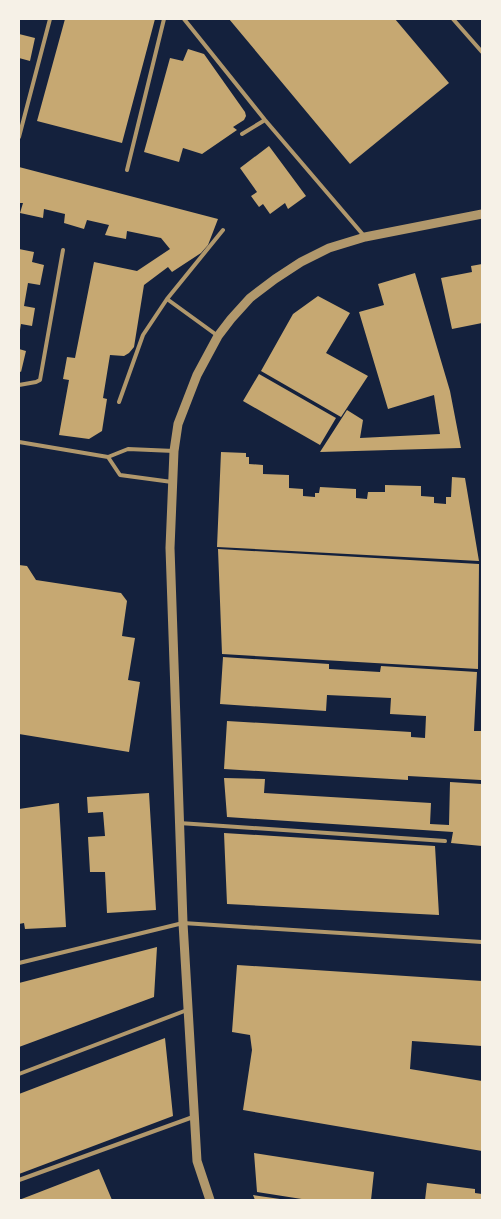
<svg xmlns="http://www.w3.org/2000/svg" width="501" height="1219" font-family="'Exo 2',sans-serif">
	<rect width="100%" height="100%" fill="#14213d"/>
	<path fill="#c6a872" d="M65,19H155L122,143L37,121Z
		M229,19H395L449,83L350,164Z
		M19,34L35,38L30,61L19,58Z
		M188,49L204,54L245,112L246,116L244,120L233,127L237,130L202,154L183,148L179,162L144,152L170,58L183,61Z
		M269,146L306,196L288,209L285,203L270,214L263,204L259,207L251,196L257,192L240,168Z
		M19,167L218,219L208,245L201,253L172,272L168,267L144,285L134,347L129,353L124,356L110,355L103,398L107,399L102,431L89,439L59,435L69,380L63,379L67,357L75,358L94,262L137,271L170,249L161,238L127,231L126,239L105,235L109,225L87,220L84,229L64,223L65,214L44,209L43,218L20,213L23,203H19Z
		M19,249L34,252L32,262L44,265L40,285L28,283L24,306L35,308L32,326L21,324L20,330Z
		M482,264V323L452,329L441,278L472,272L471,266Z
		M415,273L450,391L461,448L320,452L347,410L363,420L360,438L440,434L434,395L388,409L359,312L384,305L378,284Z
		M318,296L350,313L326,353L368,376L341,417L261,371L293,314Z
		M19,349L26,351L21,372L19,371Z
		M259,374L336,418L320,445L243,401Z
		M221,452L246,453V457H249V464L263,465V474L289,475V488L303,489V496L315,497V493H319L320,487L356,489V498L367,499L368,492H385V485L421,486V496L434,497V503L446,504V497H451L452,477L465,478L479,561L217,547Z
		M218,549L479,564L478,669L222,654Z
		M19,565L27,566L36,580L121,593L127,601L122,636L135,638L128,680L140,682L129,752L19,734Z
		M223,657L329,664V669L380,672L381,666L477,672L474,731H482L481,780L408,776V780L224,769L227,721L411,732V737L425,738L426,716L390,714L391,698L327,695L326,711L220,704Z
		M224,778L265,779L264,793L431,803L430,824L449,825L450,782L482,784V846L451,843L453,832L227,817Z
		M149,793L156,910L107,913L105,872H90L88,837L105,836L103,812L88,813L87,797Z
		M59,803L66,927L25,929L24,923L19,924V809Z
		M224,833L435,846L439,915L227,904Z
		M157,947L154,997L19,1047V983Z
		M237,965L482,981V1046L412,1041L410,1069L482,1081V1151L243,1110L252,1050L250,1035L232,1032Z
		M165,1038L173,1116L19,1174V1094Z
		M254,1153L374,1172L371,1200H308L257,1192Z
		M99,1169L112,1200H19Z
		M427,1183L475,1189V1193L482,1194V1200H425Z
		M253,1195L280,1199L279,1200H255Z"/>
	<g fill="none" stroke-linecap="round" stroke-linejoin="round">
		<path stroke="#b1986c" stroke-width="4" d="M184,19L265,120L365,237
			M453,19L482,52
			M242,134L265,120
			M19,137L50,19
			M127,170L164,19
			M218,336L167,299L223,230
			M19,385L36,382L40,380L63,250
			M119,402L143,335L167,299
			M19,442L108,457L128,449L174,451
			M108,457L120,475L172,482
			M179,823L445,841
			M19,963L183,923L482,942
			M19,1074L187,1010
			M19,1180L193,1117"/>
		<path stroke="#b1986c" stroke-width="9" d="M210,1200L197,1161L183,923L170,548L174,451L178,424L197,375L218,336L231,319L250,298L275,279L301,262L329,248L365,237L482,214"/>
	</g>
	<rect width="501" height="1219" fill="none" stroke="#f6f1e7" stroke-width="40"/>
</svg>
